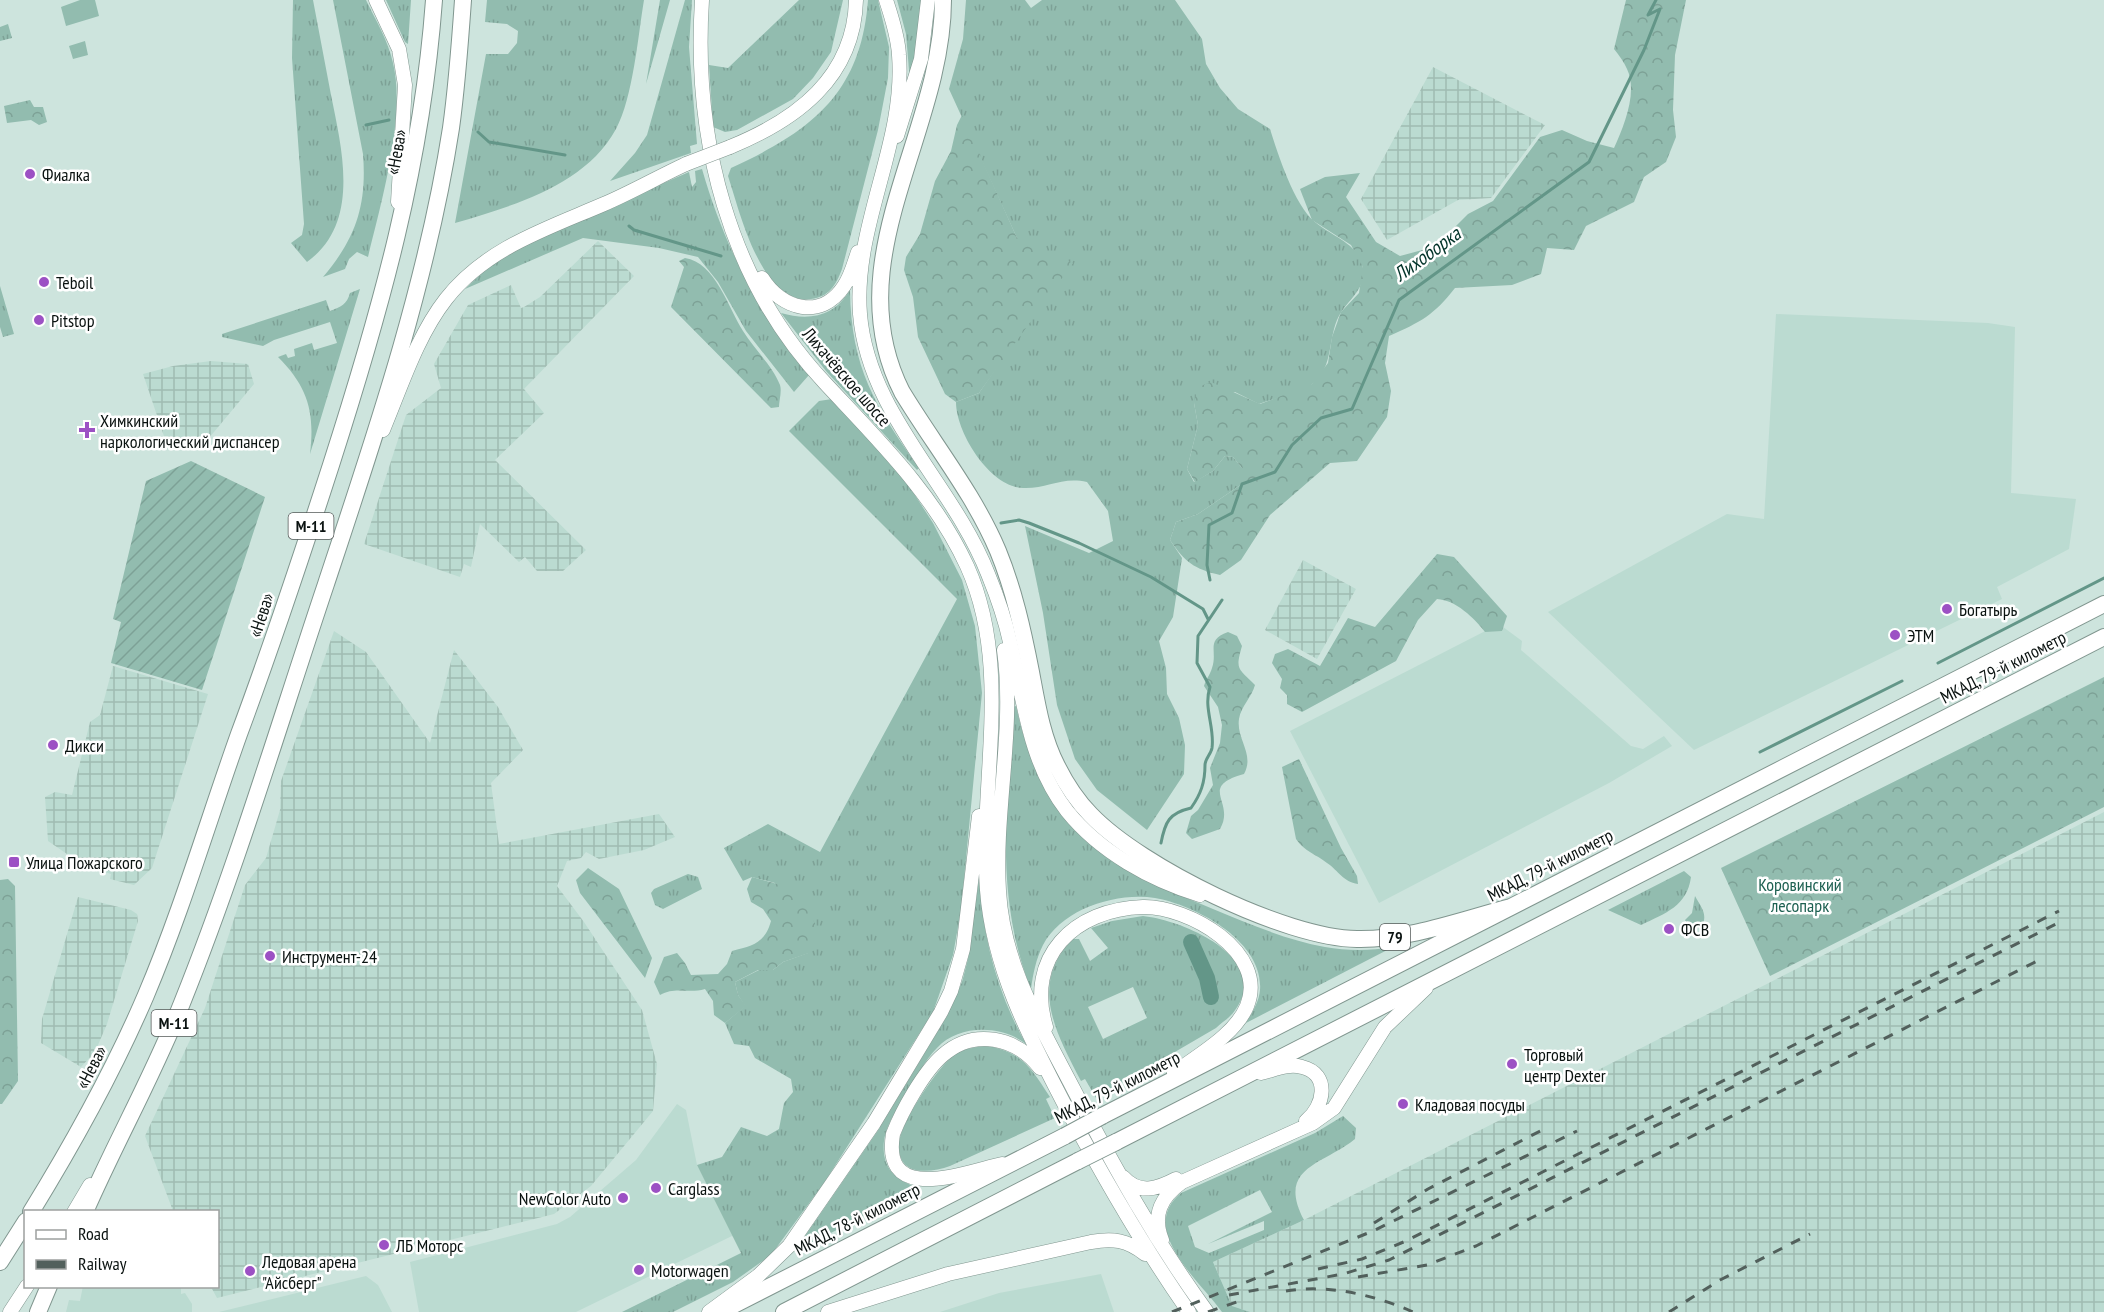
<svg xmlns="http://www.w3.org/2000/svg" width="2104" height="1312" font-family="'PT Sans Narrow',sans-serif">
	<defs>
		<pattern id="industrial-grid" width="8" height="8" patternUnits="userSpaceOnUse" patternTransform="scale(1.5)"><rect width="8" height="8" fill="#bbdbd1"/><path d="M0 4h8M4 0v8" fill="none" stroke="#9fbbb2"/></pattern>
		<pattern id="grass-tufts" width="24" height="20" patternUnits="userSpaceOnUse" patternTransform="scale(1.5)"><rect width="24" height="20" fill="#92bcaf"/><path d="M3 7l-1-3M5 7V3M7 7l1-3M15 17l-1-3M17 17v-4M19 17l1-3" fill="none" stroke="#7da196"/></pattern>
		<pattern id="forest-crowns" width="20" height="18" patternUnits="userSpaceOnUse" patternTransform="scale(1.5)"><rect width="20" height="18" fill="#92bcaf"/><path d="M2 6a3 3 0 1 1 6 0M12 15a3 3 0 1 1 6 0" fill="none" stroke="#7da196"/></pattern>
		<pattern id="garden-furrows" width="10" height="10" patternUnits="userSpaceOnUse" patternTransform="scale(1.5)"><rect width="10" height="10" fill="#92bcaf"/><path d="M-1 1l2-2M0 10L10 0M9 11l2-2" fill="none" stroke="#7da196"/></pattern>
	</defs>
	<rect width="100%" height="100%" fill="#cde4dd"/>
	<path fill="#bbdbd1" d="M1776,314L1988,323L2015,327L2011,493L2076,499L2069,549L1997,587L2002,599L1694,750L1548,612L1727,514L1764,519Z
		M1499,624L1522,641L1521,650L1631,746L1643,749L1664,736L1672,746L1609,783L1379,903L1290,731Z
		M677,1104L686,1110L697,1165L734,1235L576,1312H419L410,1262L557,1224L570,1217L636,1160Z
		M1101,1274L1114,1312H940L999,1293Z
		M366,1276L378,1285L392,1312H219Z
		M83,1286L181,1287V1294L185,1293L192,1304V1312H66L69,1300L80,1301Z"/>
	<path fill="url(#industrial-grid)" d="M1433,67L1545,125L1491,198L1458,200L1387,240L1361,199Z
		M598,241L634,276L524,389L544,413L495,460L586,550L563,571H537L525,557L519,562L480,524L471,567L464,564L460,577L364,544L406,415L441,388L434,364L468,305L511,285L521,308L524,307L540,297Z
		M211,361L248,364L254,384L209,438L167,445L143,374L173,366Z
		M1303,560L1356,589L1317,659L1265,630Z
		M334,631L366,652L430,743L454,650L498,707L523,750L491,783L499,844L659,814L675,837L644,850L599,859L586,852L581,858L567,861L557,886L584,922L642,1010L657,1064L653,1111L591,1186L554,1214L217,1298L211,1287L218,1286V1212L173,1211L145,1136L205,1008L245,885L266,858L280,810L281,781Z
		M113,666L208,694L152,868L134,885L110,879L111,874L83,865L48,841L45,797L55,792L72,795L90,722L100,715Z
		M2104,812V1312H1250L1232,1306L1213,1262L1304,1220Z
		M78,897L131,910L137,914L138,921L107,1024L95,1052L81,1067L41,1043L42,1019Z"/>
	<path fill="url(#grass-tufts)" fill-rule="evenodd" d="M293,0H313C319,32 325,63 331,95C342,150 361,223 307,262L291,243L302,235L304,224L292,58Z
		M333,0H366C376,21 388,40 393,63C406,117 381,203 368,257L357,252L349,259L345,269L323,277C356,238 367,205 363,154Z
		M386,0H411L408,44L405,42Z
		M487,0H644C638,36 633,98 616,129C585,186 512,206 455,223L486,54H508L517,43L518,31L507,24L485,22Z
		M660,0H670L646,84Z
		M685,0H692L689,47L697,144L690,146L691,153L610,181L635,153L647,135Z
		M799,0H843L831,52L813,78L793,99L737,130L725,132L713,127L709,65L728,68Z
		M868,0H878L889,47L888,78L878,130L842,269C836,285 829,297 811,299C761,305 740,212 728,176L731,168C811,131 861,94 868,0Z
		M897,0H922L918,47L910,82L906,34Z
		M966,0H1025L1031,8L1042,0H1175L1202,39L1206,64L1220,88L1238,109L1270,129C1278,154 1294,205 1315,222C1331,236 1360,244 1363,268C1366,287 1352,297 1342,311C1326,333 1336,368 1311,385C1297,394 1275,398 1259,404L1235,392L1194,403L1198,425L1187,469L1194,482L1213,471L1225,456L1233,457L1242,468V484L1198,514L1176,522L1170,540L1182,558L1173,617L1159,641L1166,668L1167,694L1179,718L1185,745L1184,774L1147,830L1097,790L1075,759L1057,705L1043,613L1025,526L1089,553L1113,541L1108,511L1087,482C1062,476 1047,489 1023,488C990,487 956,433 956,402L979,393L1003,358L1017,238L949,89L963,39Z
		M8,24L12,38L0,41V27Z
		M85,41L88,55L73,59L69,46Z
		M702,169C724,246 759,313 809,375L794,392L746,331L718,282L698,257L659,248L583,238L465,289L496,260L535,239L689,172L692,187L696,182L695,171Z
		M0,286L14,334L3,337L0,327Z
		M360,289L310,454C315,412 308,387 278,357L286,354L288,358L295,356L294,349L312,343L314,350L337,343L330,322L274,340L263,346L222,337V334L326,300L330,311C341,307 347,304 350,293Z
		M850,290C851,368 875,406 919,468L917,470L826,371L781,313C809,321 834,317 850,290Z
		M832,399L879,449L911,489L933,523L962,580L975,626L982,693L961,910L953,955L933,1012L824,1183L771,1255L733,1282L673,1312H622L741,1253L697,1165L722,1157L741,1127L767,1136L779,1129L784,1103L793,1092L791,1079L755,1058L749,1046L734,1044L725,1023L745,1006L738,995L735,982L759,970H773L783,962L808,953L775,883L752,877L743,881L724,848L768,824L820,852L957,599L789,431L819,401Z
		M1016,706C1026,751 1041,793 1073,828C1111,869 1163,888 1213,909C1249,924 1287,940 1325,947C1347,951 1370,951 1393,947L1246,1023C1252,1013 1259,1002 1260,990C1264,941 1195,905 1155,898C1116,892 1062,909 1043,945C1036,959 1033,974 1031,989C994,898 1007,803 1013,707Z
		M1684,871L1691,877C1687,906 1666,913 1641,925L1608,910Z
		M688,874L698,877L702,889L663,909L655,905L651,893L654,889Z
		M979,879C983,937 997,993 1026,1044C1002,1025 959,1024 937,1048C924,1061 916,1079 906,1095C894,1114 879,1134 885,1159C889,1175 903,1182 918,1188L794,1252L879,1129L947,1016L962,982L968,959Z
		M1695,896C1701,907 1708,914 1702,926L1691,931L1685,920L1692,913Z
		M1143,916C1183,920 1276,959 1233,1013C1228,1019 1221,1023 1216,1028L1096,1098L1085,1079L1081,1081C1056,1033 1028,984 1073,939H1079L1090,961L1108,948L1091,928L1112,921ZM1133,987L1147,1018L1103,1039L1088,1007Z
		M988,1046C1023,1053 1031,1068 1050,1097L1046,1099L1055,1118L950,1166C930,1173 898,1177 899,1145C899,1125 937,1068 953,1056C963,1048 976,1047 988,1046Z
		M1343,1116L1356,1128L1355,1139C1323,1165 1276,1167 1304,1220L1213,1262L1232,1306L1250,1312H1222C1199,1280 1137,1229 1181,1193L1315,1133ZM1260,1190L1272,1212L1208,1244L1264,1221V1230L1209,1253L1195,1247L1188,1226Z"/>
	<path fill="url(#forest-crowns)" d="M1626,0H1686L1675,55L1673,110L1676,137L1666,162L1644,177L1634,202L1586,226L1574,250L1547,248L1541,274L1512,285L1455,288C1434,315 1421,322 1389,336L1385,363L1391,391L1387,417L1357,461L1330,463L1270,515L1241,560L1220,575C1194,569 1185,562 1170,540L1176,522L1198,514L1242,484V468L1233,457L1225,456L1213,471L1195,482L1187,469L1198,425L1194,403L1198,387L1211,382L1260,404L1312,384L1328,363L1332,337L1341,312L1359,293L1363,267L1351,245L1312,220L1300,189L1325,177L1360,173L1346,197L1376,242L1400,256L1426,249L1449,233L1468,214L1493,201L1540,137L1562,130L1587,141L1614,148C1624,126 1638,92 1627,69C1624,62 1619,55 1614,49Z
		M30,100L34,107H43L47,122L39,125L31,120L7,123L4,106Z
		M962,115L1017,238L1073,263L979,393L956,402L945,394L918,337L913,297L904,270L906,257L920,234L935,181L951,151L957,125Z
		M685,258C715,262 729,309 743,331C754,349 772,365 780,385C782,391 779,401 779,407L771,408L671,307L684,267L679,261Z
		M1437,554L1454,557L1507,616L1502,631L1485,632C1474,618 1456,600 1437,599L1418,620L1396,661L1302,712L1287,704V695L1280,688L1282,679L1272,663L1275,654L1288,649L1320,666L1348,618L1375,627Z
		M1228,632L1237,636L1242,646C1235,670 1238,668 1255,685C1252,697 1241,706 1239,719C1236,739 1255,754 1244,774C1197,787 1236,802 1220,829L1192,839L1186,833L1191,816L1198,810L1213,785L1210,768L1220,743L1222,725L1218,707L1204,686C1206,679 1210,675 1212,668C1218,651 1205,640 1228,632Z
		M2104,677V807L1770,976L1721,868Z
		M1299,759L1341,848L1357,876L1358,884C1343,882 1339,871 1327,863C1316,854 1305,852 1296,839L1282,767Z
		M588,868L619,889L652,958L645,978L580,893L576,880Z
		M752,877C797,889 797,889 818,929L809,953L783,962L773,970H758L735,982L738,995L746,1006L725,1023L714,1015L713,1001L705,989C688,994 676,986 660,995L654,982L664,957L677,953L685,963L691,975L718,974L727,964L732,951C753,946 765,943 771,921L763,909L751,902L747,889Z
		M8,879L15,886L18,1081L2,1104H0V880Z"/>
	<path fill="url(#garden-furrows)" d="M191,461L265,497L202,690L111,663L121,622L113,619L146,481Z"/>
	<path fill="#92bcaf" d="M80,0H95L99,16L66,26L61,7Z"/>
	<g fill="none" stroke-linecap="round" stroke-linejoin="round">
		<path stroke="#639688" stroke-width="3" d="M366,125L389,120
			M478,132L489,142L565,155
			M629,226L634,230L721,256
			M1001,523L1019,520L1029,523L1079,543L1151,577L1203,609L1208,619
			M1210,580L1207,565L1209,525L1232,513L1242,484L1275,472L1292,445L1321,418L1352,409L1399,300L1589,162L1644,50L1660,9L1648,15L1656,0
			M1938,663L2104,578
			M1760,752L1902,681
			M1161,843C1165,822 1169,813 1191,808C1201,794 1205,782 1205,765C1205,759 1211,754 1212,748C1215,727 1203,708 1210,687L1197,663L1198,636L1222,600"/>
		<path stroke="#639688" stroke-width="16" d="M1191,942L1207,978L1211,997"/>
		<defs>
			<path id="major" d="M376,0L399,49L405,85L398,202
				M702,0C693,138 728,280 825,383C878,440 934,494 967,566C1013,668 979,782 987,890C993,971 1032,1042 1069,1113C1106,1182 1144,1248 1189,1312
				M886,0C892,18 898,37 899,55C906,143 853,225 860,314C868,414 953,484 988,574C997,596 1005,619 1010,642C1024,701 1029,762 1067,811C1100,852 1151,880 1200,895
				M897,136L921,59L928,0
				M730,147C796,120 854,78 856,0
				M762,278C781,309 821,321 844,286C851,276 854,263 858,252
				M383,430C401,387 417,336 446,299C486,248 546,229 604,204C632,192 658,177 686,164
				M1004,650C1015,730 994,811 999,891C1003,965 1041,1026 1074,1090C1114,1167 1156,1242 1207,1312
				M1046,1027C1025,957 1074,909 1143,907C1188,906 1269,952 1247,1006C1235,1035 1198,1055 1174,1073
				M1261,1073C1274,1070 1288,1063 1302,1067C1331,1074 1324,1107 1306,1121
				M1002,1164C965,1172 881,1206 893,1134C902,1111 924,1071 943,1055C974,1028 1016,1037 1040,1068
				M1123,1177C1139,1195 1157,1189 1176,1179
				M74,1212L90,1185
				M1162,1240C1152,1215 1161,1197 1182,1182L1313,1123L1334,1108L1385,1027L1426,988
				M10,1312L27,1286
				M709,1312L758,1276L789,1246L874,1123L941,1012L951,991L963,949L979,816
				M828,1312L948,1274L1091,1242C1113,1238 1127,1240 1145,1254"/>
			<path id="highway" d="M943,0C943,134 835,260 902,392C934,445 974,494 998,551C1014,590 1023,631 1031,672C1037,704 1042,737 1057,766C1066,784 1077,801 1091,815C1141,867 1285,938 1357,939C1409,940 1461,920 1511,907
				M1102,1116L2104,604
				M1116,1142L2104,637
				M31,1212C74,1142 114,1070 146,995C182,910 208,821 239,734C272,645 302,555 331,465C381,309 422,164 434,0
				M85,1212C116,1141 154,1074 182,1003C237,866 279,724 326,584C375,436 427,283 451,128C457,85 460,43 463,0
				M0,1262L26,1221
				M38,1312L49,1286
				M720,1312L1065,1136
				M784,1312L1078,1161"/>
		</defs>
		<use href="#major" stroke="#80968f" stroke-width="15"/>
		<use href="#highway" stroke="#80968f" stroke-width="18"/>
		<use href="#major" stroke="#fff" stroke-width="14"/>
		<use href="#highway" stroke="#fff" stroke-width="16"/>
		<path stroke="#52605c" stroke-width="3" stroke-dasharray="10 10" stroke-linecap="butt" d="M1374,1223L1428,1189L1548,1127
			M1318,1269L1362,1259L1406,1241L2059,911
			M1358,1277L1427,1265L1476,1246L2043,958
			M1286,1291C1328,1284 1375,1295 1413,1312
			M1229,1295L1343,1274L1389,1260L2064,920
			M1172,1312L1373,1231L1577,1131
			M1208,1312L1245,1299
			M1669,1312L1720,1280L1810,1234"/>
		<defs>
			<path id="major-bridge" d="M686,164L730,147"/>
			<path id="highway-bridge" d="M1065,1136L1102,1116
				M1078,1161L1116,1142"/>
		</defs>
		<use href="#major-bridge" stroke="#80968f" stroke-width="15" stroke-linecap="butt"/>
		<use href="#highway-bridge" stroke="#80968f" stroke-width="18" stroke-linecap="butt"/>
		<use href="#major-bridge" stroke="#fff" stroke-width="14"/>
		<use href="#highway-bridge" stroke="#fff" stroke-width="16"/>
	</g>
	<g fill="#9c51c4" stroke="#fff" stroke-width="2">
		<circle cx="30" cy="174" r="6"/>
		<circle cx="44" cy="282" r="6"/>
		<circle cx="39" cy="320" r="6"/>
		<path d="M84 421h6v6h6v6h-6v6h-6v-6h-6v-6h6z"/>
		<circle cx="1947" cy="609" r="6"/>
		<circle cx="1895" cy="635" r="6"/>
		<circle cx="53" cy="745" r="6"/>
		<rect x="8" y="856" width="12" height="12" rx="3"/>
		<circle cx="1669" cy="929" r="6"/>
		<circle cx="270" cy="956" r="6"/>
		<circle cx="1512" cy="1064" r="6"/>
		<circle cx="1403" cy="1104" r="6"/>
		<circle cx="656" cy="1188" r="6"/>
		<circle cx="623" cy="1198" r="6"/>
		<circle cx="384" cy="1245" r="6"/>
		<circle cx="639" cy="1270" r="6"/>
		<circle cx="250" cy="1271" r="6"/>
	</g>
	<g text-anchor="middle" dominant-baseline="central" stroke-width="5" stroke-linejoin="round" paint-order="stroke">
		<g fill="#fff" stroke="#545958" stroke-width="1.5">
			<rect x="288.5" y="513" width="45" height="26" rx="4.5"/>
			<rect x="1380" y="924" width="30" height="26" rx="4.5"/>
			<rect x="151.5" y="1010" width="45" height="26" rx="4.5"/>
		</g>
		<g font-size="16" font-weight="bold" fill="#0a1210">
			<text x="311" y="526">М-11</text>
			<text x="1395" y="937">79</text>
			<text x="174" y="1023">М-11</text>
		</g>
		<g font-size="18" fill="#0a1210" stroke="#fff">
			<text transform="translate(396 152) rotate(-80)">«Нева»</text>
			<text transform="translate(847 377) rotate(49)">Лихачёвское шоссе</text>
			<text transform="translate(261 615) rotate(-72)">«Нева»</text>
			<text transform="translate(2003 667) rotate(-27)">МКАД, 79-й километр</text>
			<text transform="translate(1550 865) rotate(-27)">МКАД, 79-й километр</text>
			<text transform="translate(91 1067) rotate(-63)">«Нева»</text>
			<text transform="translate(1117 1087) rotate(-27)">МКАД, 79-й километр</text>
			<text transform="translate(857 1219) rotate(-27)">МКАД, 78-й километр</text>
		</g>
		<g font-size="18" fill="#0a1210" stroke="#fff" text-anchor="start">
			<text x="42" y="174">Фиалка</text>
			<text x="56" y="282">Teboil</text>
			<text x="51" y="320">Pitstop</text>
			<text x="100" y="420">Химкинский<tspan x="100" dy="21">наркологический диспансер</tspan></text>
			<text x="1959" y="609">Богатырь</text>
			<text x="1907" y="635">ЭТМ</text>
			<text x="65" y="745">Дикси</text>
			<text x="26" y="862">Улица Пожарского</text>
			<text x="1681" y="929">ФСВ</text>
			<text x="282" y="956">Инструмент-24</text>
			<text x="1524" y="1054">Торговый<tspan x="1524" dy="21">центр Dexter</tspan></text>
			<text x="1415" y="1104">Кладовая посуды</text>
			<text x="668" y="1188">Carglass</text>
			<text x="611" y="1198" text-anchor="end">NewColor Auto</text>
			<text x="396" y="1245">ЛБ Моторс</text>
			<text x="262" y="1261">Ледовая арена<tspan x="262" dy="21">"Айсберг"</tspan></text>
			<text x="651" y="1270">Motorwagen</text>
		</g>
		<g font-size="18" fill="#1e6152" stroke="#fff">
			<text x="1800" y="884">Коровинский<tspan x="1800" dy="21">лесопарк</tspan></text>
		</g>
		<g font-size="20" font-style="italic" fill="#003228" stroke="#fff">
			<text transform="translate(1427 254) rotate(-36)">Лихоборка</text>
		</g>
	</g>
	<rect x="24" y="1210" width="195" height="78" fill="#ffffff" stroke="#9da09f" stroke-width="1.5"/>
	<rect x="36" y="1230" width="30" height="9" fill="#ffffff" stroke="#9da09f" stroke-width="1.5"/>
	<text x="78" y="1240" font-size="18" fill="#0a1210">Road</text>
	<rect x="36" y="1260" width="30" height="9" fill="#52605c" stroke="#9da09f" stroke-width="1.5"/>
	<text x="78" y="1270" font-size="18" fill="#0a1210">Railway</text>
</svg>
